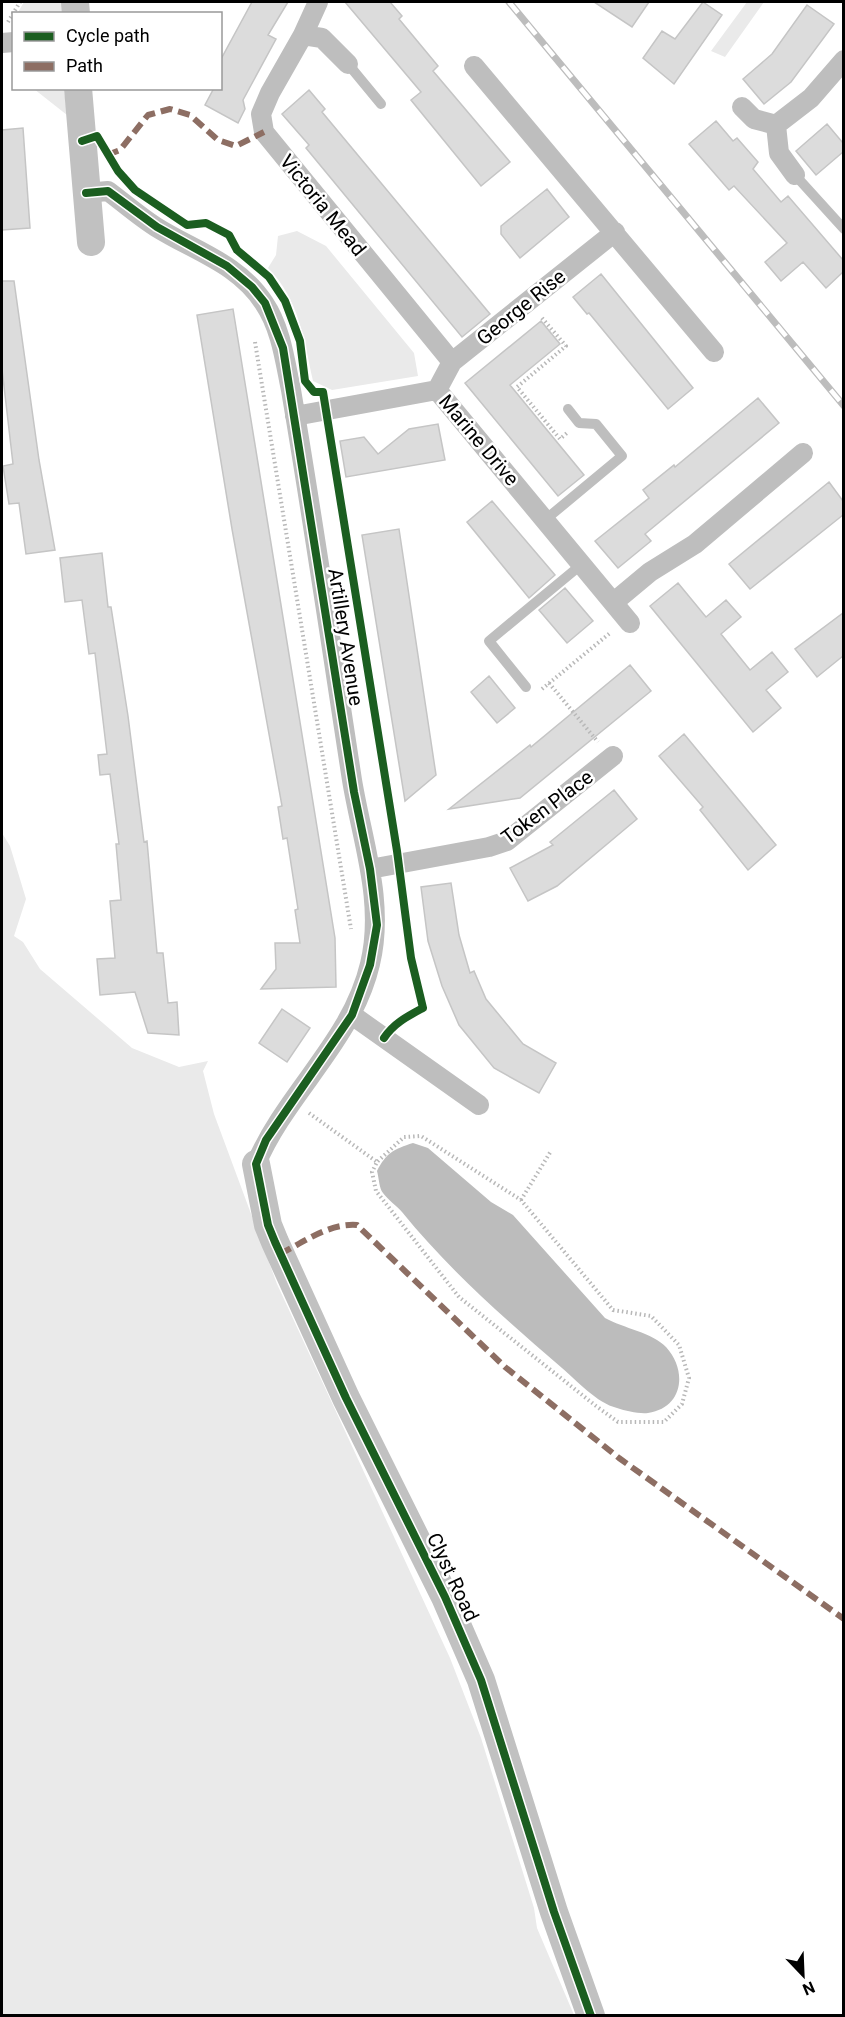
<svg xmlns="http://www.w3.org/2000/svg" width="845" height="2017" font-family="Roboto,sans-serif">
	<rect width="100%" height="100%" fill="#fff"/>
	<path fill="#eaeaea" d="M24,2H62V13L17,14Z
		M747,2H764L725,57L711,51Z
		M34,89H64L67,115Z
		M297,231L326,246L414,353L418,376L332,390L313,381C304,340 299,299 268,268L276,255L278,236Z
		M2,833L10,846L26,899L14,936L23,942L40,969L132,1048L179,1067L208,1061L203,1071L214,1114L277,1284L450,1658L481,1738L534,1908L537,1928L574,2015H2Z"/>
	<path fill="#bcbcbc" d="M413,1143L428,1148L491,1202L513,1215L605,1318C623,1328 653,1333 666,1347C688,1371 683,1408 648,1413C639,1414 626,1411 617,1408C597,1403 577,1381 562,1368C505,1319 450,1271 402,1212C397,1206 388,1200 383,1193C379,1188 379,1178 377,1171C386,1153 394,1149 413,1143Z"/>
	<path fill="#dcdcdc" stroke="#c5c5c5" stroke-width="1.5" d="M252,2H288L268,35L276,39L243,100L245,109L238,123L205,105L214,88H220V61Z
		M345,2H390L402,16L399,19L438,66L433,71L510,162L481,186L411,100L421,92Z
		M594,2H649L632,27Z
		M703,2L722,15L674,84L643,58L662,31L675,39Z
		M807,5L834,24L791,82L764,104L743,79L772,54Z
		M309,90L325,109L322,112L490,314L462,337L306,148L309,145L282,114Z
		M716,121L733,141L737,138L758,162L753,169L781,202L788,196L843,260V272L826,288L803,262L781,281L765,262L787,243L734,186L729,190L689,144Z
		M827,124L843,143V152L816,175L796,151Z
		M23,128L30,228L2,230V130Z
		M547,189L569,217L520,258L501,234V226Z
		M601,274L693,388L668,409L589,313L587,314L573,297Z
		M2,281H14L39,460L55,550L26,554L19,503L9,504L3,466L13,464L2,369Z
		M233,309L335,938L336,987L261,989L276,969L275,943H300L295,910L298,909L287,838L283,839L278,807L282,806L232,529L197,315Z
		M541,321L560,344L510,385L584,475L558,496L465,383Z
		M758,398L779,423L645,534L651,541L618,568L595,541L649,498L643,490L674,465L675,467Z
		M438,424L445,460L346,477L340,441L364,437L378,454L409,429Z
		M829,482L843,501V515L750,589L729,564Z
		M492,501L555,575L529,598L467,522Z
		M399,529L436,775L405,801L362,535Z
		M102,553L108,607H111L128,716L144,842L147,841L157,953H163L168,1003L177,1002L179,1035L148,1033L135,992L100,995L97,959L115,958L110,901L121,900L116,844H119L110,774L100,775L98,755L107,754L95,653L89,654L82,600L65,602L60,558Z
		M678,583L706,617L726,600L741,617L721,634L750,670L772,652L788,672L766,690L781,708L753,732L650,606Z
		M565,588L593,621L567,643L539,610Z
		M843,613V656L817,677L795,649Z
		M630,665L651,691L520,798L449,809L530,745L531,747Z
		M489,676L515,708L497,723L471,692Z
		M684,734L776,845L748,870L700,810L703,807L659,756Z
		M614,790L637,819L557,886L528,901L510,868L553,845L550,842Z
		M451,883L459,935L470,973L474,971L486,999L523,1044L556,1063L539,1093L494,1068L459,1025L442,986L428,941L421,887Z
		M282,1009L310,1028L287,1062L259,1043Z"/>
	<g fill="none" stroke-linecap="round" stroke-linejoin="round">
		<path stroke="#b8b8b8" stroke-width="4" stroke-dasharray="1.5 3" stroke-linecap="butt" d="M8,22L20,2
			M542,318L566,346L517,387L560,439L567,433
			M255,342L351,929
			M549,683L598,742
			M542,689L610,633
			M309,1113L377,1162L372,1172L376,1191L459,1297L596,1406L618,1422H664L682,1404L689,1378L679,1345L651,1316L613,1310L521,1200L421,1136L404,1137L377,1162
			M521,1200L551,1151"/>
		<path stroke="#bebebe" stroke-width="10" d="M348,64L381,104
			M795,175L844,229
			M545,520L622,456L596,424L579,423L568,409
			M526,687L489,641L582,564"/>
		<path stroke="#bebebe" stroke-width="20" d="M318,2L303,35L270,93L261,114L264,132L452,362
			M303,35L322,38L348,64
			M2,43L14,42
			M474,66L714,352
			M742,107L754,119L776,125
			M795,175L779,153L776,125L811,98L844,60
			M86,193L108,191C124,203 140,217 156,227C194,251 238,263 264,303C281,328 285,361 291,390C313,520 332,650 352,780C362,841 385,902 370,964C352,1041 286,1093 256,1164
			M437,390L452,362L615,232
			M295,416L437,390L630,623
			M614,602L650,572L695,544L803,453
			M370,869L489,847L507,841L613,756
			M352,1015L479,1105"/>
		<path stroke="#c1c1c1" stroke-width="28" d="M75,2L76,14
			M78,88L91,242
			M256,1164L268,1225L275,1242L346,1398L445,1597L481,1680L554,1912L591,2016"/>
		<defs>
			<path id="rail" d="M509,2L844,406"/>
		</defs>
		<use href="#rail" stroke="#bdbdbd" stroke-width="7"/>
		<use href="#rail" stroke="#fff" stroke-width="4.5" stroke-dasharray="14" stroke-linecap="butt"/>
		<path stroke="#8d6e63" stroke-width="6" stroke-dasharray="12 6" stroke-linecap="butt" d="M107,155L120,150L148,115L170,109L190,115L218,140L236,146L264,132
			M280,1254C304,1242 329,1223 357,1225L505,1367L619,1458L844,1619"/>
		<defs>
			<path id="cycleway" d="M82,141L97,136L118,171L135,190L187,225L206,223L229,235L237,250L269,277L285,301L300,341L305,381L314,392H323L397,851L411,958L423,1008C408,1016 394,1023 384,1038
				M86,193L108,191L157,227L227,266L252,287L265,303L283,348L354,792L370,869L377,925L370,965L352,1015L266,1140L256,1164L268,1225L275,1242L346,1398L445,1597L481,1680L554,1912L591,2016"/>
		</defs>
		<use href="#cycleway" stroke="#fff" stroke-width="11"/>
		<use href="#cycleway" stroke="#1b5e20" stroke-width="8"/>
	</g>
	<g text-anchor="middle" dominant-baseline="central" stroke-width="5" stroke-linejoin="round" paint-order="stroke">
		<g font-size="20" fill="#000" stroke="#fff">
			<text transform="translate(323 205) rotate(51)">Victoria Mead</text>
			<text transform="translate(521 307) rotate(-39)">George Rise</text>
			<text transform="translate(479 440) rotate(50)">Marine Drive</text>
			<text transform="translate(346 637) rotate(81)">Artillery Avenue</text>
			<text transform="translate(547 807) rotate(-37)">Token Place</text>
			<text transform="translate(453 1577) rotate(65)">Clyst Road</text>
		</g>
	</g>
	<rect width="845" height="2017" fill="none" stroke="#000000" stroke-width="6"/>
	<rect x="12" y="12" width="210" height="78" fill="#ffffff" stroke="#999999" stroke-width="1.5"/>
	<rect x="24" y="32" width="30" height="9" fill="#1b5e20" stroke="#999999" stroke-width="1.5"/>
	<text x="66" y="42" font-size="18" fill="#000000">Cycle path</text>
	<rect x="24" y="62" width="30" height="9" fill="#8d6e63" stroke="#999999" stroke-width="1.5"/>
	<text x="66" y="72" font-size="18" fill="#000000">Path</text>
	<g transform="translate(803 1975) rotate(157)" stroke="#ffffff" stroke-width="4.5" paint-order="stroke">
	<path d="M0-4.5L10 22L0 15L-10 22Z" fill="#000000"/>
	<text y="-9" font-size="16" font-weight="bold" text-anchor="middle" fill="#000000">N</text>
	</g>
</svg>
